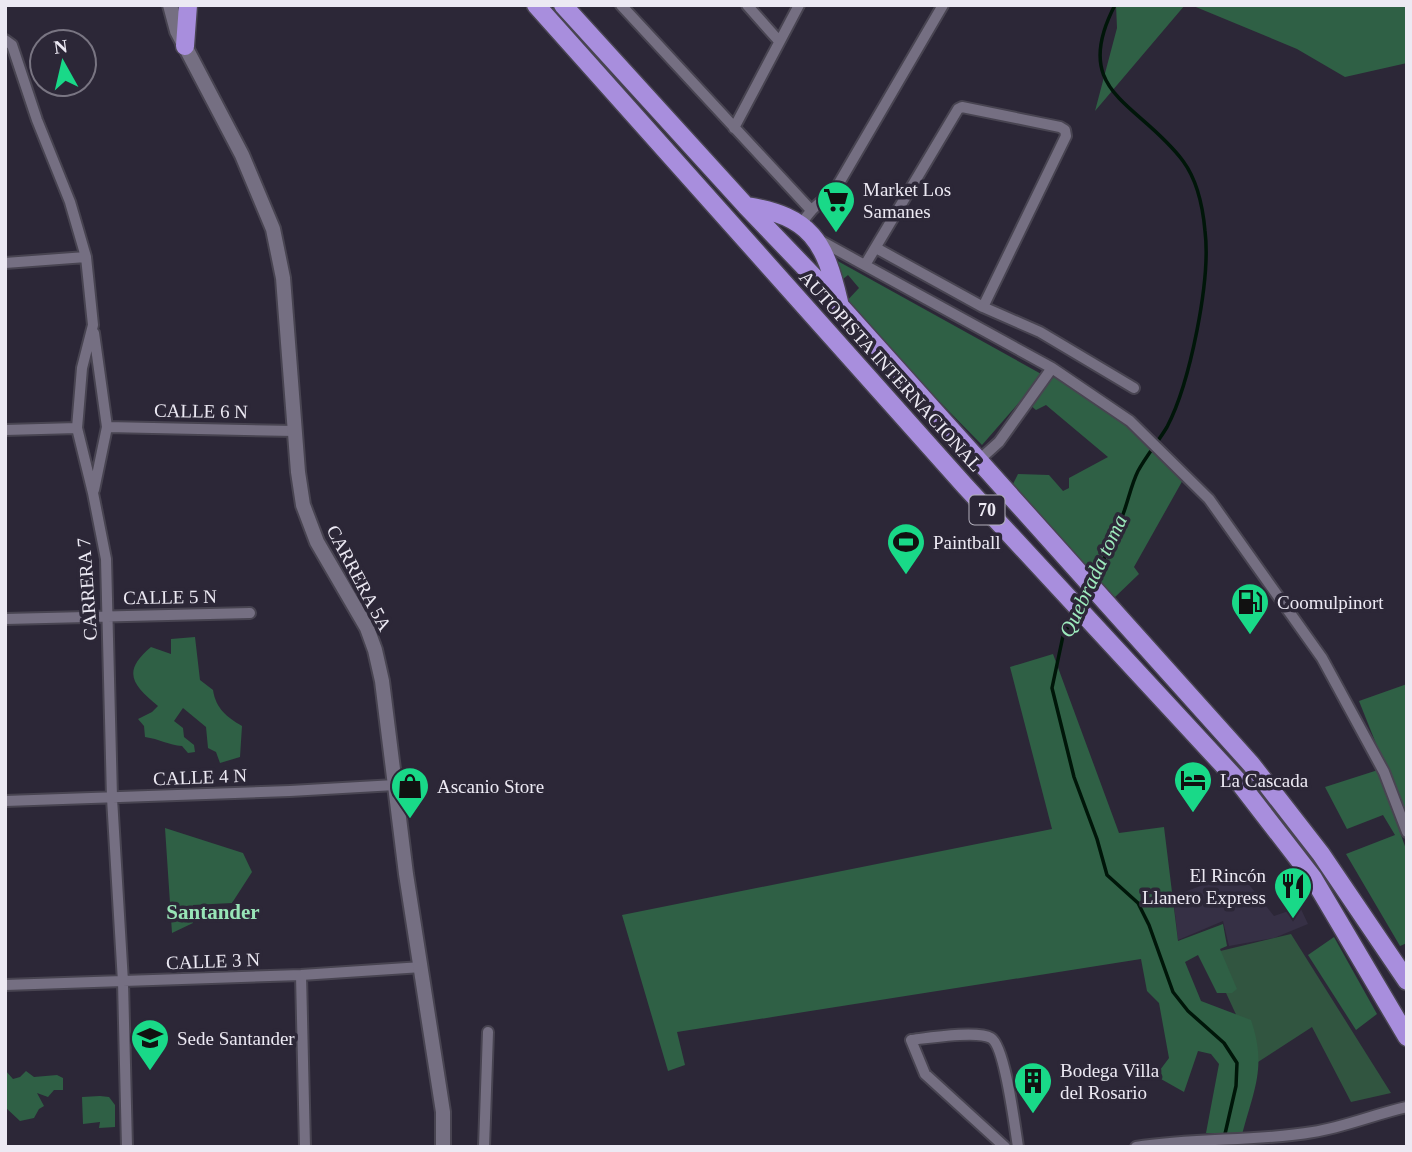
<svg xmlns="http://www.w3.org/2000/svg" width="1412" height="1152" font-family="Georgia,serif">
	<rect width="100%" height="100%" fill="#2c2737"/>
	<path fill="#363045" d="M1239,872L1274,916L1300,907L1308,924L1274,938L1229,946L1223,921L1178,940L1173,896Z"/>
	<path fill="#315540" d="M1291,934L1391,1093L1351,1102L1312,1027L1258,1062L1208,954Z"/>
	<path fill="#2f6045" d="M1116,5H1185L1095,111L1117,28Z
		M1191,5H1407V63L1345,77L1297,49Z
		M834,259L1043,375L982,445L844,304L859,288L848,275L837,284Z
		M1053,372L1124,420L1184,478L1134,567L1139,574L1114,598L1013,484L1018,474L1049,475L1063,491L1069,488V478L1108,457L1046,405L1036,410L1030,405Z
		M195,637L200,680L213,690C216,709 227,717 242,726L240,757L220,763L216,752L208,748L206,727L183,708L174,721L183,728L184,737L194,745L195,752L188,753L182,746C169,745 159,739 145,737L144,726L138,719L152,712L158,706C133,685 121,672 151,647L171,654V639Z
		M1053,654L1119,833L1164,827L1178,941L1223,924L1227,946L1220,949L1237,989L1232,993H1217L1198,955L1185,962L1201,1001L1251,1020C1267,1067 1254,1089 1242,1135L1206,1133L1219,1064L1211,1054L1198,1051L1184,1092L1161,1079L1160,1070L1169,1058L1159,1003L1147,991L1141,959L677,1032L685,1065L668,1071L622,915L1052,829L1010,667Z
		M1407,684V821L1359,701Z
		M1378,770L1407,852V943L1400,946L1346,854L1395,835L1383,815L1347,829L1325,787Z
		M165,828L243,853L252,872L232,903L193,905V923L172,933Z
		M1334,937L1377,1014L1356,1030L1308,955Z
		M5,1070L13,1079L20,1077L26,1071L34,1077L57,1075L63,1078V1090H54L48,1097L37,1093L44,1106L39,1109L34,1118L20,1121L5,1107Z
		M100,1096L109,1097L115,1105V1127L99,1128L100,1122L83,1124L82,1097Z"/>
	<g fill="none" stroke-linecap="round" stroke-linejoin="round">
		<path stroke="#001609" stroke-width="3.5" d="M1095,580C1102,567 1105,554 1111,540C1114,532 1119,525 1122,517C1128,502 1131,485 1138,471C1146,456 1158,442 1167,427C1190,383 1211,280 1205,231C1203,208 1197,180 1183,161C1139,102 1069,93 1115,5
			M1075,614L1063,636L1052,688L1074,777L1097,839L1107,875L1138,903L1149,925L1173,992L1188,1011L1224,1043L1237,1063L1236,1086L1222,1147"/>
		<defs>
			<path id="minor" d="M621,5L810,209
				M747,5L779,41
				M5,40L12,45L37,120L70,202L86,257L93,325L82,368L77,428L93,493L106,559L112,798L123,982L127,1147
				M734,128L799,5
				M802,224C811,207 821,203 835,190L943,5
				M819,240L1052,368L1130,421L1209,499L1322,658L1384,772L1407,832
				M876,248L983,307L1040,332L1134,388
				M5,263L86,257
				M865,265L958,109L962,107L1060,127L1065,130L1066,136L983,307
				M107,427L295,431
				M5,430L77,428
				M978,461L999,442L1052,368
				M94,490L107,427L94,333
				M5,619L250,613
				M5,801L290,791L395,785
				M301,975L305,1147
				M5,985L301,975L422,967
				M484,1147L488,1032
				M1005,1147L925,1074L911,1040C928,1038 977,1030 991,1038C1005,1046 1015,1128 1018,1147
				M1136,1147C1195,1137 1255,1142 1313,1132C1345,1127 1375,1114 1407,1107"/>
			<path id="tertiary" d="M170,5L177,31L242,155L273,229L283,278L298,472L303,505L317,542L367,628L375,650L382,681L406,874L443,1112V1147"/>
			<path id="trunk" d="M536,5L965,486L1238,781L1313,878L1407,1037
				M563,5L746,206L814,277L1251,764L1321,854L1407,981
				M185,46L188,5
				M746,206C811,216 825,242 839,302"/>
		</defs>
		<use href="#minor" stroke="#484451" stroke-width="14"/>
		<use href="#tertiary" stroke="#484451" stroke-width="18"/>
		<use href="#trunk" stroke="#484451" stroke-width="21"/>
		<use href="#minor" stroke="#756f82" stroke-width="10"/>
		<use href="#tertiary" stroke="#756f82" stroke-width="14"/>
		<use href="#trunk" stroke="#a88edd" stroke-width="18"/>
	</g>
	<defs>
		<symbol id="supermarket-pin" viewBox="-11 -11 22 30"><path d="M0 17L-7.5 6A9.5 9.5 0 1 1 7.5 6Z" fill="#19d988" stroke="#2c2737"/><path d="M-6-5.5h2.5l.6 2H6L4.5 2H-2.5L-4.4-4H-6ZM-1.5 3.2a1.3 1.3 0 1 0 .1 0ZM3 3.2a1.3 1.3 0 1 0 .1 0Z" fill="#111"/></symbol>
		<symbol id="stadium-pin" viewBox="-11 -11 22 30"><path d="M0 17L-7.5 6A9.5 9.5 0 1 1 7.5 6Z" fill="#19d988" stroke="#2c2737"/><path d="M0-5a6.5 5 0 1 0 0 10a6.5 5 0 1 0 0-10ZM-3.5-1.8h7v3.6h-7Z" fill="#111"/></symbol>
		<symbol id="fuel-pin" viewBox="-11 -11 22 30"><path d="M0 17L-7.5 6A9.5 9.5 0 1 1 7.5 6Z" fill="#19d988" stroke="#2c2737"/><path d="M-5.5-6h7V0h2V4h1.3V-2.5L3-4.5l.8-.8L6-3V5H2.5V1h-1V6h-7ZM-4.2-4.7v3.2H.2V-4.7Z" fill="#111"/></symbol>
		<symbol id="hotel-pin" viewBox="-11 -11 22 30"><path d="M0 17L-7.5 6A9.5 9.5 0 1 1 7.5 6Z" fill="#19d988" stroke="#2c2737"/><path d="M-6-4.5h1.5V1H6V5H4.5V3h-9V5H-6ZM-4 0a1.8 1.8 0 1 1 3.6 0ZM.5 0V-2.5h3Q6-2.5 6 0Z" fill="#111"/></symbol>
		<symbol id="shop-pin" viewBox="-11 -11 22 30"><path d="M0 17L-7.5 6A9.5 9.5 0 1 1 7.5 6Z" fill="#19d988" stroke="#2c2737"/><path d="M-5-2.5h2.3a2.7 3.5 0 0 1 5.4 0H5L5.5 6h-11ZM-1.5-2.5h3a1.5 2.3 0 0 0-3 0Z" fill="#111"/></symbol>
		<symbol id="restaurant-pin" viewBox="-11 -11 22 30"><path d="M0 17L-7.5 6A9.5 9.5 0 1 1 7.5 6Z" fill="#19d988" stroke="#2c2737"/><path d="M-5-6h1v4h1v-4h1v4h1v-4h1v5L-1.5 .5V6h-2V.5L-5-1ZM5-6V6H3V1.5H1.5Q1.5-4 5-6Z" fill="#111"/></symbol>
		<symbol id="school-pin" viewBox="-11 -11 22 30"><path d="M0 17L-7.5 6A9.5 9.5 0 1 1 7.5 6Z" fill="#19d988" stroke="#2c2737"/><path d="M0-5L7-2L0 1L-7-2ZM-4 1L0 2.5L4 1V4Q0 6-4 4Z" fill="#111"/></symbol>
		<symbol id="building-pin" viewBox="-11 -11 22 30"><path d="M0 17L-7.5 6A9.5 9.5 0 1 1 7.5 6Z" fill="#19d988" stroke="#2c2737"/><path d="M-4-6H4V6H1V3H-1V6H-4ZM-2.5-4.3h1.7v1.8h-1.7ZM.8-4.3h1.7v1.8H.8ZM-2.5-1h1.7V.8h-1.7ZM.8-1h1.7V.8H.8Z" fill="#111"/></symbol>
	</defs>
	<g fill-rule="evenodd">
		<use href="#supermarket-pin" x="814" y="178" width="44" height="60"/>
		<use href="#stadium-pin" x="884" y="520" width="44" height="60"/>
		<use href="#fuel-pin" x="1228" y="580" width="44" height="60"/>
		<use href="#hotel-pin" x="1171" y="758" width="44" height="60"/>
		<use href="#shop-pin" x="388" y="764" width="44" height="60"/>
		<use href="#restaurant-pin" x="1271" y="864" width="44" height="60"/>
		<use href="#school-pin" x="128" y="1016" width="44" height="60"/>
		<use href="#building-pin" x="1011" y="1059" width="44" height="60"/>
	</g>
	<g text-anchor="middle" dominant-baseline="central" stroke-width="7" stroke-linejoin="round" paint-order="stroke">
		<rect fill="#2c2737" stroke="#b2afbb" stroke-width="2" x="969.5" y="495.5" width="35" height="29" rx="5"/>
		<g font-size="18" font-weight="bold" fill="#ece9f3">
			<text x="987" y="510">70</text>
		</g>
		<g font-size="19" fill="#ece9f3" stroke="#2c2737" text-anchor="start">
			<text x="863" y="189">Market Los<tspan x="863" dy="22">Samanes</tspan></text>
			<text x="933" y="542">Paintball</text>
			<text x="1277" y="602">Coomulpinort</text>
			<text x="1220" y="780">La Cascada</text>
			<text x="437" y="786">Ascanio Store</text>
			<text x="1266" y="875" text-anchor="end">El Rincón<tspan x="1266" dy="22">Llanero Express</tspan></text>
			<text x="177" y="1038">Sede Santander</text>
			<text x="1060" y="1070">Bodega Villa<tspan x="1060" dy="22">del Rosario</tspan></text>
		</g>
		<g font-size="19" fill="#ece9f3" stroke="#2c2737">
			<text transform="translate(891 371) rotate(48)">AUTOPISTA INTERNACIONAL</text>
			<text transform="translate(201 411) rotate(1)">CALLE 6 N</text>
			<text transform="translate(359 578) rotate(62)">CARRERA 5A</text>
			<text transform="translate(87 589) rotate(-94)">CARRERA 7</text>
			<text transform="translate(170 597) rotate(-1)">CALLE 5 N</text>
			<text transform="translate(200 777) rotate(-2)">CALLE 4 N</text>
			<text transform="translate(213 961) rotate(-2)">CALLE 3 N</text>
		</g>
		<g font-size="21" font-style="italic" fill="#9debbd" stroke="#2c2737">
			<text transform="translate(1093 576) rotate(-65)">Quebrada toma</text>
		</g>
		<g font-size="21" font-weight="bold" fill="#98e5b7" stroke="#2c2737">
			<text x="213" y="912">Santander</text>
		</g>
	</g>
	<rect width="1412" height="1152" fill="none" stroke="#ece9f3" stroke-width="14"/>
	<g transform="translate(63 63) rotate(352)"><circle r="33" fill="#2c2737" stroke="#797582" stroke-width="2"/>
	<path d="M0-5L12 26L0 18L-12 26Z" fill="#19d988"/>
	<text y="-10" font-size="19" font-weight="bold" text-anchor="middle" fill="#ece9f3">N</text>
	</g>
</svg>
